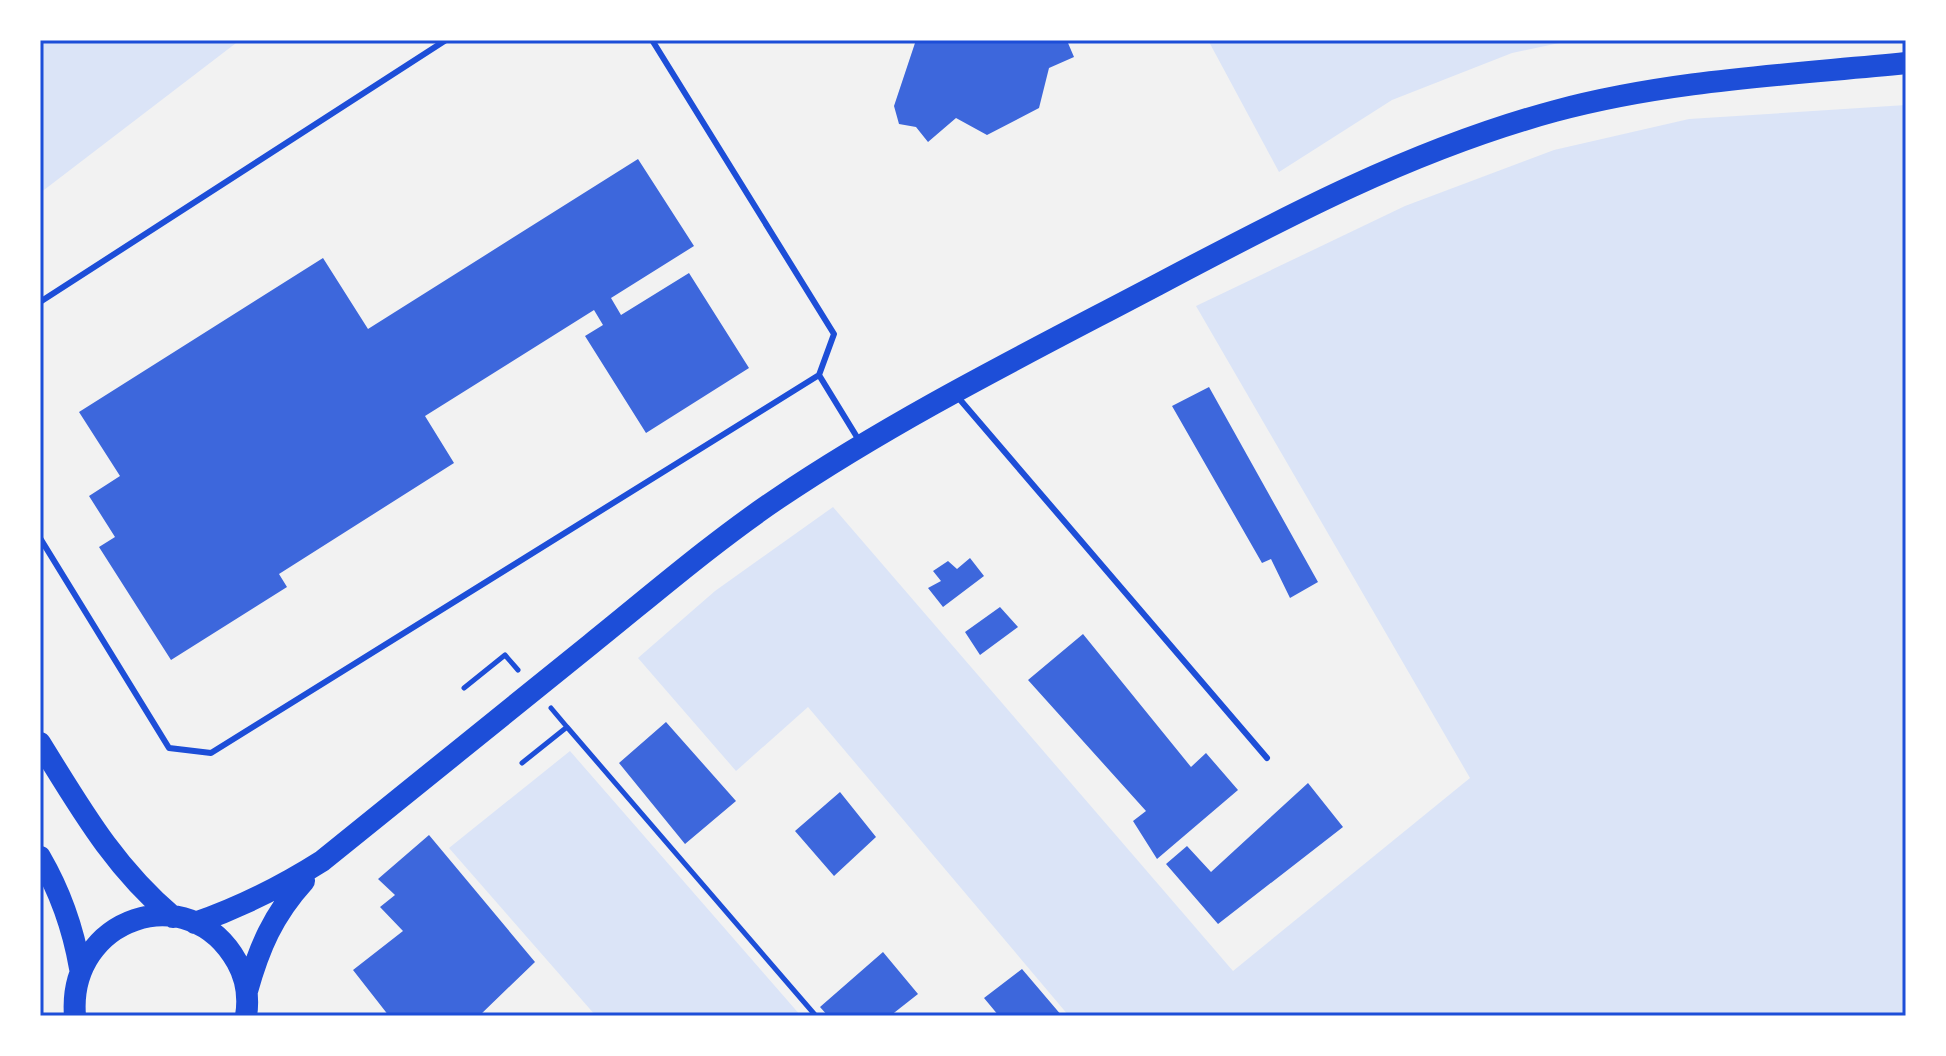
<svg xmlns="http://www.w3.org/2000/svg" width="1946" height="1056" font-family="Merriweather,serif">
	<rect width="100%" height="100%" fill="#f2f2f2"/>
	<path fill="#dbe4f7" d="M40,40H240L40,193Z
		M1208,40H1573L1512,53L1392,100L1279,172Z
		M1906,105V1016H1069L808,707L736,771L638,658L715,591L833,507L1233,971L1470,778L1196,306L1405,206L1554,150L1689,119Z
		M570,751L801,1016H596L449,848Z"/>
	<path fill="#3d67dc" d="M916,40H1078V43H1068L1074,57L1049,68L1039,108L987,135L956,118L928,142L916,127L899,124L894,106Z
		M638,159L694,246L611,298L621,315L689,273L749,368L646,433L585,336L603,325L594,310L425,416L454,463L279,574L287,587L171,660L99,547L115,537L89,496L120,476L79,412L323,258L368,329Z
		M1209,387L1318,582L1290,598L1271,559L1262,563L1172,406Z
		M970,558L984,576L943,607L928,588L941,581L933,571L948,561L957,569Z
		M1000,607L1018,627L980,655L965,632Z
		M1083,634L1191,767L1206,753L1238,790L1157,859L1133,821L1146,811L1028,680Z
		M666,722L736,801L685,844L619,763Z
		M1308,783L1343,827L1218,924L1166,864L1187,846L1211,872Z
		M840,792L876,837L834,876L795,831Z
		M429,835L535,962L479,1016H389L353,970L403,931L380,907L395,895L378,879Z
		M883,952L918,994L890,1016H828L820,1007Z
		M1022,969L1062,1016H999L984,998Z"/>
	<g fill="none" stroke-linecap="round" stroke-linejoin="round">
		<path stroke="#1d4ed8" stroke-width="5" d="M464,688L505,655L518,670
			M567,727L816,1016
			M522,763L567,727L551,708"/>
		<path stroke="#1d4ed8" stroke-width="6" d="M652,40L834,334L819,375L860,442
			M40,302L446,40
			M956,395L1267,758
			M40,538L169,748L211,753L819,375"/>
		<path stroke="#1d4ed8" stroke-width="22" d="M40,743C81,809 113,866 173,917
			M40,857C61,893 73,928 80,968
			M195,923C241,907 281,887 322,861C412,789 501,716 591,644C652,595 712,543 777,499C897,418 1028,353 1157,285C1285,217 1414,149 1555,111C1670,80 1788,75 1906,63
			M247,991C259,948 273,915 304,881
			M75,1016C67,918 189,876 237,962C246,978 249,998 246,1016"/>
	</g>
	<rect width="1946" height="1056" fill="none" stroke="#ffffff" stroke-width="84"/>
	<rect x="42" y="42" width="1862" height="972" fill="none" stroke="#1d4ed8" stroke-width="3"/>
</svg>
